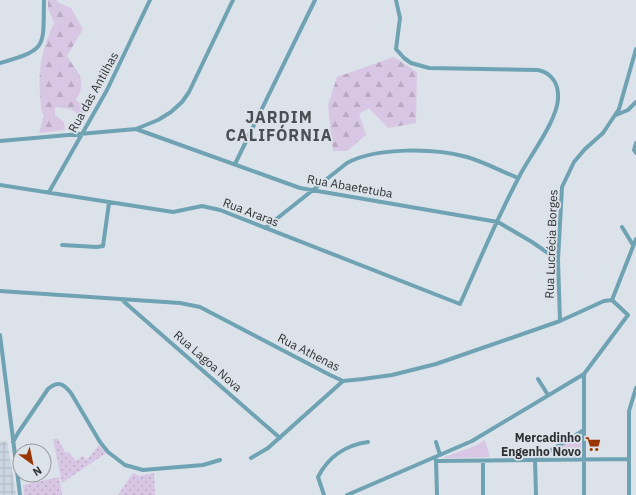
<svg xmlns="http://www.w3.org/2000/svg" width="636" height="495" font-family="'IBM Plex Sans',sans-serif">
	<defs>
		<pattern id="industrial-grid" width="8" height="8" patternUnits="userSpaceOnUse"><rect width="8" height="8" fill="#cad5e1"/><path d="M0 4h8M4 0v8" fill="none" stroke="#aeb7c2"/></pattern>
		<pattern id="grass-dots" width="8" height="8" patternUnits="userSpaceOnUse"><rect width="8" height="8" fill="#d8c6e5"/><path d="M2 2h.1M6 6h.1" fill="none" stroke="#baabc5" stroke-width="1.8" stroke-linecap="round"/></pattern>
		<pattern id="forest-firs" width="22" height="20" patternUnits="userSpaceOnUse"><rect width="22" height="20" fill="#d8c6e5"/><path d="M5 1l3.5 6h-7zM16 11l3.5 6h-7z" fill="#baabc5"/></pattern>
	</defs>
	<rect width="100%" height="100%" fill="#dce2e9"/>
	<path fill="url(#industrial-grid)" d="M7,441L16,495H0V442Z"/>
	<path fill="url(#grass-dots)" d="M53,439H58L65,452H68L76,461L83,456L87,460L99,445L106,453L62,483Z
		M133,473L140,476L154,473L155,495H118Z
		M59,477L62,495H24L23,485Z"/>
	<path fill="url(#forest-firs)" d="M48,0H56L59,3L71,8L83,29L67,56C78,74 88,79 76,100L88,111L80,116L71,109L55,107V115L64,122L65,130L39,133L44,115L42,113C37,79 39,54 54,23L48,8Z
		M394,57L417,72L416,123L388,128L369,108L359,114L366,135L347,151H333L328,105L337,77Z"/>
	<path fill="#d8c6e5" d="M581,434V457L552,455L553,451Z
		M485,440L490,457L442,458L475,446Z"/>
	<g fill="none" stroke-linecap="round" stroke-linejoin="round">
		<path stroke="#6fa3b3" stroke-width="4" d="M0,63C48,49 43,48 44,0
			M616,115L628,110L636,102
			M136,129L300,188L498,222L532,242L558,260
			M0,141L136,129L158,120L171,112L182,102L189,92L233,0
			M636,143L634,150L636,153
			M235,164L315,0
			M0,185L173,212L202,206L220,210L460,304C479,262 497,218 519,177C529,157 557,121 558,99C559,84 552,73 538,70L429,68L411,63L404,58L396,49L400,18L396,0
			M49,192L107,90L150,0
			M622,227L633,245
			M265,228L347,163C376,147 435,148 467,157C484,162 501,171 518,178
			M62,245L97,247L103,246L109,203
			M0,291L180,303L200,307L330,375L343,381L363,379L392,375L436,364L560,321L604,301L612,300L636,239
			M122,300L280,438
			M560,321L558,260L562,187L574,162L585,149L603,133L619,109L636,49
			M0,335L20,495
			M538,379L548,395
			M13,442L18,433L48,389C58,381 63,383 71,393L100,442L108,452L125,465L143,470L203,465L220,460
			M436,442L440,455
			M251,458L268,448L343,381
			M436,460L437,495
			M437,461L629,459
			M483,461V495
			M324,495L318,477C328,457 346,445 368,442
			M347,495L472,441L584,374
			M536,495L535,460L584,430
			M584,495V374L628,315L612,300
			M629,495V411L636,388"/>
	</g>
	<defs>
		<symbol id="supermarket-bare" viewBox="-9 -9 18 18"><path d="M-6-5.5h2.5l.6 2H6L4.5 2H-2.5L-4.4-4H-6ZM-1.5 3.2a1.3 1.3 0 1 0 .1 0ZM3 3.2a1.3 1.3 0 1 0 .1 0Z" fill="#9a3700" stroke="#dce2e9" stroke-width="2.5" paint-order="stroke"/></symbol>
	</defs>
	<g fill-rule="evenodd">
		<use href="#supermarket-bare" x="582" y="433" width="22" height="22"/>
	</g>
	<g text-anchor="middle" dominant-baseline="central" stroke-width="3.5" stroke-linejoin="round" paint-order="stroke">
		<g font-size="12" fill="#2e3133" stroke="#dce2e9">
			<text transform="translate(93 92) rotate(-61)">Rua das Antilhas</text>
			<text transform="translate(350 186) rotate(10)">Rua Abaetetuba</text>
			<text transform="translate(251 212) rotate(21)">Rua Araras</text>
			<text transform="translate(551 244) rotate(-88)">Rua Lucrécia Borges</text>
			<text transform="translate(309 352) rotate(27)">Rua Athenas</text>
			<text transform="translate(208 361) rotate(41)">Rua Lagoa Nova</text>
		</g>
		<g font-size="12" font-weight="bold" fill="#2e3133" stroke="#dce2e9" text-anchor="end">
			<text x="581" y="437">Mercadinho<tspan x="581" dy="14">Engenho Novo</tspan></text>
		</g>
		<g font-size="16" font-weight="bold" letter-spacing="1" fill="#4a4f55" stroke="#dce2e9">
			<text x="279" y="117">JARDIM<tspan x="279" dy="18">CALIFÓRNIA</tspan></text>
		</g>
	</g>
	<g transform="translate(32 463) rotate(147)"><circle r="19" fill="#dce2e9" stroke="#969ba0"/>
	<path d="M0-3L7 15L0 10L-7 15Z" fill="#9a3700"/>
	<text y="-6" font-size="11" font-weight="bold" text-anchor="middle" fill="#2e3133">N</text>
	</g>
</svg>
